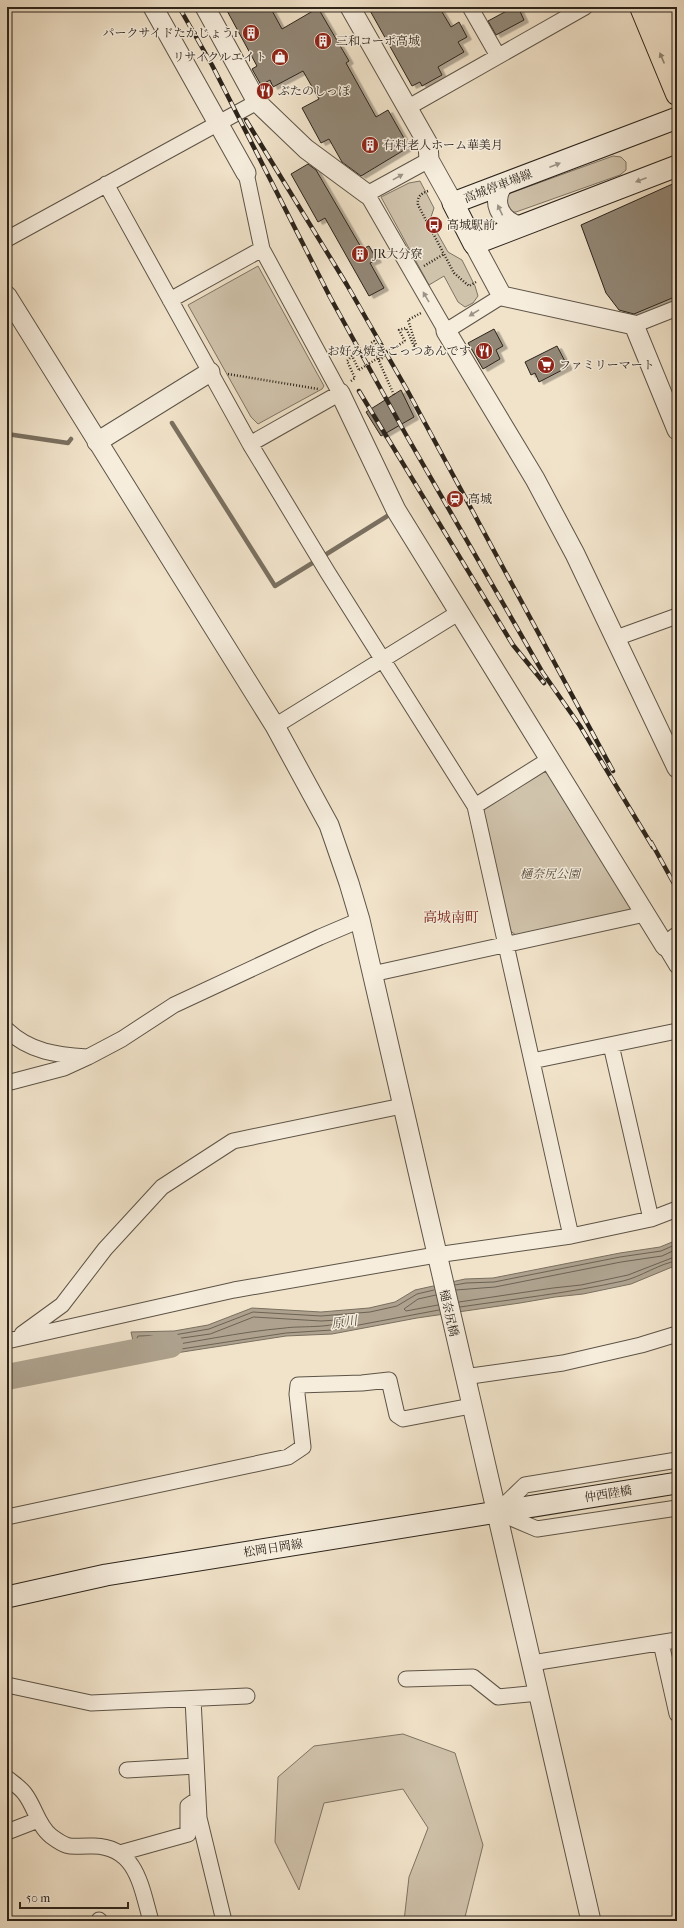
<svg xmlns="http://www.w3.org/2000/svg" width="684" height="1928" font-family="'IM FELL French Canon','Noto Serif JP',serif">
	<defs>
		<filter id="shadow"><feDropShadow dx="4.5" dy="2.5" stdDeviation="0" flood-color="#0004"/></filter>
	</defs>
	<rect width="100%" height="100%" fill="#f1e3ca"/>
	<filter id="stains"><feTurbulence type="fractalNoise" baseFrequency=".005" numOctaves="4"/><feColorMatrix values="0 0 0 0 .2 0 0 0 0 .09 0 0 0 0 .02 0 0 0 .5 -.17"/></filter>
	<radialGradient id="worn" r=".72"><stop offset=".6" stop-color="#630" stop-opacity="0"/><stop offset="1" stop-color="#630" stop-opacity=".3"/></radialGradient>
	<path fill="#d0c3ac" stroke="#7e7464" d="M613,156L621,157L626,162V170L620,175L516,212H509L504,197L508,194Z
		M420,181L434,208L430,220L448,252L462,260L475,286L478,296L473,303L465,307L458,302L444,276L429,285L381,197L409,183Z
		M258,266L324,386L322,389L258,424L251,417L188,305Z
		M542,772L549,773L632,907L630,911L516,935L509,930L483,813L486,806Z
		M403,1734L455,1753L483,1845L464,1921H404L409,1877L428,1828L403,1789L324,1803L299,1890L275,1842L278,1777L314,1746Z"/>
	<path fill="#aea28e" stroke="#7a7060" d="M677,1240V1265L631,1284L583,1294L555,1297L520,1303L417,1318L332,1334L286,1336L137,1359L131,1332L174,1331L208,1325L252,1308L321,1312L369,1308L395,1302L415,1290L465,1279L493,1278L620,1253L660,1247Z"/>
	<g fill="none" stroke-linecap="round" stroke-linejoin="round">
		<path stroke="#6d6354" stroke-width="1" d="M455,1285L466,1283L494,1282L620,1257L661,1251L677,1244
			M434,1290L417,1294L397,1306L370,1312L321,1316L253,1312L209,1329L174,1335L138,1336L137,1338L140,1353L142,1355L286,1333L332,1330L439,1310
			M456,1290L495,1287L621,1262L662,1256L677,1249
			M436,1295L418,1299L404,1309L406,1311L438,1305
			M459,1302L553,1288L581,1285L628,1275L677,1256
			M460,1307C514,1299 569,1293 623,1281C641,1277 660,1263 677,1261
			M254,1317L321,1321L337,1320L339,1322C333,1328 296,1326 285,1328C238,1332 192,1343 146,1349L144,1348V1341L175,1339L210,1334Z"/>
		<path stroke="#7a7060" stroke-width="4.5" d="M172,423L275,586L314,562
			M7,434L68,443L71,439
			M325,555L389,515"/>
		<path stroke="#aea28e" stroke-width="26" d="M7,1377L170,1345"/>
	</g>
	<path fill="#928776" stroke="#2c241b" filter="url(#shadow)" d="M225,7H270L282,29L318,8L349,61L346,63L376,117L388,110L409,147L361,176L342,162L329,139L321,143L302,108L319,99L303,71L273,87L270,80L261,85L252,69L257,66Z
		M368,7H439L451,27L459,22L467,37L458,42L464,52L438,67L442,75L422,86L420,82L412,86Z
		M514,7H518L524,20L496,35L488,21Z
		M308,164L316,170L362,249L369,246L377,260L370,263L384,288L369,296L325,218L318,222L291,174Z
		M677,182V296L634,314L619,310L606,293L581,225Z
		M494,329L503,346L496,350L500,359L483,369L468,343Z
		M557,346L568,367L539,382L535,373L531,375L525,362Z
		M401,390L414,417L381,436L366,412Z"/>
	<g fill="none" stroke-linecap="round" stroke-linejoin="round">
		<defs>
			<path id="minor" d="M470,7L498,56
				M407,108L585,7
				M429,160L367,194L446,331L502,296
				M246,173L262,249L340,393L250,444
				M106,184L250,444L328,573L475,806L571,1236
				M7,239L257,102
				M170,300L262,249
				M634,325L677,308
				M616,638L677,616
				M275,726L458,613
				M475,806L550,759
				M665,946L677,966
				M372,974L645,914
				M7,1030C30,1052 57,1055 87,1057
				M611,1045L651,1219
				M532,1061L677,1031
				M7,1083L64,1068L88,1057L122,1039L174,1005L320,937L360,920
				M22,1334L62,1305L105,1249L162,1187L233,1141L402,1106
				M7,1341L234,1290L436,1255L571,1236L651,1219L677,1209
				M464,1377L563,1363L641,1345L677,1334
				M677,1460L525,1485L497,1512L537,1529L677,1508
				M7,1517L288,1457L303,1447L297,1394L298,1385L362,1383L389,1380L397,1415L403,1419L471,1406
				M661,1643L677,1714
				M532,1663L677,1640
				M406,1679L473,1677L498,1697L539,1693
				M7,1685L91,1703L247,1696
				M193,1699L199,1818L224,1921
				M127,1770L196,1766
				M7,1778C13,1783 21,1788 25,1794C35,1807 38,1826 51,1836C71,1851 71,1845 94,1846C137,1847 141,1887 151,1921
				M7,1832L38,1820
				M120,1853L188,1834V1806L198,1799
				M99,1920L100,1921"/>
			<path id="tertiary" d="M153,7L246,173
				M205,7L257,102L306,149L367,194
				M350,7L428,144L429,160L453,203
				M503,185C491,202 500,220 519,226
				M474,244L502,296L634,325L677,430
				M7,296L275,726L329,825L349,883L360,920C436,1254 515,1587 591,1921
				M446,331L535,479L575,554L677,768
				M340,393L396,510L665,946L677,937
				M97,442L210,372"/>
			<path id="secondary" d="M677,118L453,203L474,244L677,166
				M7,1597L106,1575L677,1483"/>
			<path id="trunk" d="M641,7L677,94
				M661,7L677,44"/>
		</defs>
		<use href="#minor" stroke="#5d5447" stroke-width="17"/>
		<use href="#tertiary" stroke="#5d5447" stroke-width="21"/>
		<use href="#secondary" stroke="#2c241b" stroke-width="23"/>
		<use href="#trunk" stroke="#2c241b" stroke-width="24"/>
		<path stroke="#2c241b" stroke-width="2.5" stroke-dasharray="1 2" stroke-linecap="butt" d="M428,191C420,194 417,197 418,205L454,273L469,286L476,282
			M424,266L444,254
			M405,341L399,330L406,328L414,346
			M414,346L416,345L408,320L421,313
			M379,360L384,357L374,341L371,343L394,395
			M228,374L318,389
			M351,381L355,378L347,361L352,356L359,370"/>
		<use href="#minor" stroke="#f6eddd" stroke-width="15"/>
		<use href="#tertiary" stroke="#f6eddd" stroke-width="19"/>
		<use href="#secondary" stroke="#f6eddd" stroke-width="21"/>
		<use href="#trunk" stroke="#f1e3ca" stroke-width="22"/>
		<defs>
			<path id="rail" d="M179,7L212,65L330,297L405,433L543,673L580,726L653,847
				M246,120L347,285L406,388L613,771
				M359,391L513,645L544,683
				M651,842L677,889"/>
		</defs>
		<use href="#rail" stroke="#2c241b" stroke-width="4.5"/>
		<use href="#rail" stroke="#f6eddd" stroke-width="3" stroke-dasharray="9" stroke-linecap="butt"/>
		<path stroke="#2c241b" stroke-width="2.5" stroke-dasharray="1 2" stroke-linecap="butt" d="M359,370L405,341"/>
	</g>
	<defs><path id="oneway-solid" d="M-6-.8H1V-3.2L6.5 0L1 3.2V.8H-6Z"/></defs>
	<use fill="#8e8472" href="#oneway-solid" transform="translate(662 58) rotate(-113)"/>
	<g fill="#9b9386">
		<use href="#oneway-solid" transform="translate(555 165) rotate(-21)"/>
		<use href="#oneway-solid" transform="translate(398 177) rotate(-29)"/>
		<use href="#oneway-solid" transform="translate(641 180) rotate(159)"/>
		<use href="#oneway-solid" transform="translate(500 210) rotate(-115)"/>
		<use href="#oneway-solid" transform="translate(426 297) rotate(-120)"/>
		<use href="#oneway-solid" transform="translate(474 313) rotate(148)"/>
	</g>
	<defs>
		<symbol id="building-disc" viewBox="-11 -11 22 22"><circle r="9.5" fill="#8f2418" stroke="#f6eddd"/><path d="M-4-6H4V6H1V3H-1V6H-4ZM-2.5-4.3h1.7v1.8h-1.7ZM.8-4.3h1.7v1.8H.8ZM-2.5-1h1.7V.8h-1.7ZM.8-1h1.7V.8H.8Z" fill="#fff"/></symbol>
		<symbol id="shop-disc" viewBox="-11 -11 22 22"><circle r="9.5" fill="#8f2418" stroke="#f6eddd"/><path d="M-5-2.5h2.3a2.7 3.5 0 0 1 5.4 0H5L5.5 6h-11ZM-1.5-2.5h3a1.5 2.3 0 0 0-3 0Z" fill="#fff"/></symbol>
		<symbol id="restaurant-disc" viewBox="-11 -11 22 22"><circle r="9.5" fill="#8f2418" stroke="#f6eddd"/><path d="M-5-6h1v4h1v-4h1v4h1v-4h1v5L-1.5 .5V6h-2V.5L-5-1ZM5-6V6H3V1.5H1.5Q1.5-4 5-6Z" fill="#fff"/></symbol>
		<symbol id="bus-disc" viewBox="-11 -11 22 22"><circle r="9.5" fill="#8f2418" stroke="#f6eddd"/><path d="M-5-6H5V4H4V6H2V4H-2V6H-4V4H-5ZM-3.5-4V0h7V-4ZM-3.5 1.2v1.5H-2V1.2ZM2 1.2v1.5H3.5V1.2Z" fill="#fff"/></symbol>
		<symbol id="supermarket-disc" viewBox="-11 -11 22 22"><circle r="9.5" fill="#8f2418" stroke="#f6eddd"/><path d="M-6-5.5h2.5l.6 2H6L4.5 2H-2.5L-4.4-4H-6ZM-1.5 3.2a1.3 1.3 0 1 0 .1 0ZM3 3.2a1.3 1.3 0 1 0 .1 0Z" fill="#fff"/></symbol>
		<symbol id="station-disc" viewBox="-11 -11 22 22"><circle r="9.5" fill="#8f2418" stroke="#f6eddd"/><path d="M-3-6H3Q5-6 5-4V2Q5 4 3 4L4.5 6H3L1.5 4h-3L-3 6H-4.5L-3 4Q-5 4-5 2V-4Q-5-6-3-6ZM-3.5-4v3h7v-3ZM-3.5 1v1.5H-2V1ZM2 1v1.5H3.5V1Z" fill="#fff"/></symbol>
	</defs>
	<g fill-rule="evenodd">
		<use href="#building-disc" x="241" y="23" width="20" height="20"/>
		<use href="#building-disc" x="313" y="31" width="20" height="20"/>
		<use href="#shop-disc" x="270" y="47" width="20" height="20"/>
		<use href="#restaurant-disc" x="255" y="81" width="20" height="20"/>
		<use href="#building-disc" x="360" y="135" width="20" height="20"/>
		<use href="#bus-disc" x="424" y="215" width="20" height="20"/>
		<use href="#building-disc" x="350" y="244" width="20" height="20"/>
		<use href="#restaurant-disc" x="474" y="341" width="20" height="20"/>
		<use href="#supermarket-disc" x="536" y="355" width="20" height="20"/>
		<use href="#station-disc" x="445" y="489" width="20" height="20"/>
	</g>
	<g text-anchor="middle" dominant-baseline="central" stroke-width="3" stroke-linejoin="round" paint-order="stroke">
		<g font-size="12" fill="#2c241b" stroke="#f6eddd" text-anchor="start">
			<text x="238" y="33" text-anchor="end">パークサイドたかじょう1</text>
			<text x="336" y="41">三和コーポ高城</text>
			<text x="267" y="57" text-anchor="end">リサイクルエイト</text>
			<text x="278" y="91">ぶたのしっぽ</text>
			<text x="383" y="145">有料老人ホーム華美月</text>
			<text x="447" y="225">高城駅前</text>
			<text x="373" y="254">JR大分寮</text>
			<text x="471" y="351" text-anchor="end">お好み焼きごっつあんです</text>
			<text x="559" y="365">ファミリーマート</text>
			<text x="468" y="499">高城</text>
		</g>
		<g font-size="12" fill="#2c241b" stroke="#f6eddd">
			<text transform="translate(498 186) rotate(-21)">高城停車場線</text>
			<text transform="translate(449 1313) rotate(77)">樋奈尻橋</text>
			<text transform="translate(608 1494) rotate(-9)">仲西陸橋</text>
			<text transform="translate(273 1548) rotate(-9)">松岡日岡線</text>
		</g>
		<g font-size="12" font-style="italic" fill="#554c3f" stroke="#f6eddd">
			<text x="550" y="874">樋奈尻公園</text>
		</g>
		<g font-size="13" font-style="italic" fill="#5a5043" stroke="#f6eddd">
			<text transform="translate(344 1322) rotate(-8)">原川</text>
		</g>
		<g font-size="14" fill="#7a1f14" stroke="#f6eddd">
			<text x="451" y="917">高城南町</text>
		</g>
	</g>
	<rect width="684" height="1928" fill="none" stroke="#f1e3ca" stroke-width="24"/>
	<rect x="8" y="8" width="668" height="1912" fill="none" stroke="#2c241b" stroke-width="2"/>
	<rect x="12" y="12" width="660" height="1904" fill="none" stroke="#2c241b"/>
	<path d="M20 1902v6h108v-6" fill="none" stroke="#2c241b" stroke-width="2"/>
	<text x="26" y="1902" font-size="12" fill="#2c241b" stroke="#f6eddd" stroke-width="3" paint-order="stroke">50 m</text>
	<rect width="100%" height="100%" filter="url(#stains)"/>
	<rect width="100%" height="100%" fill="url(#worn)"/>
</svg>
